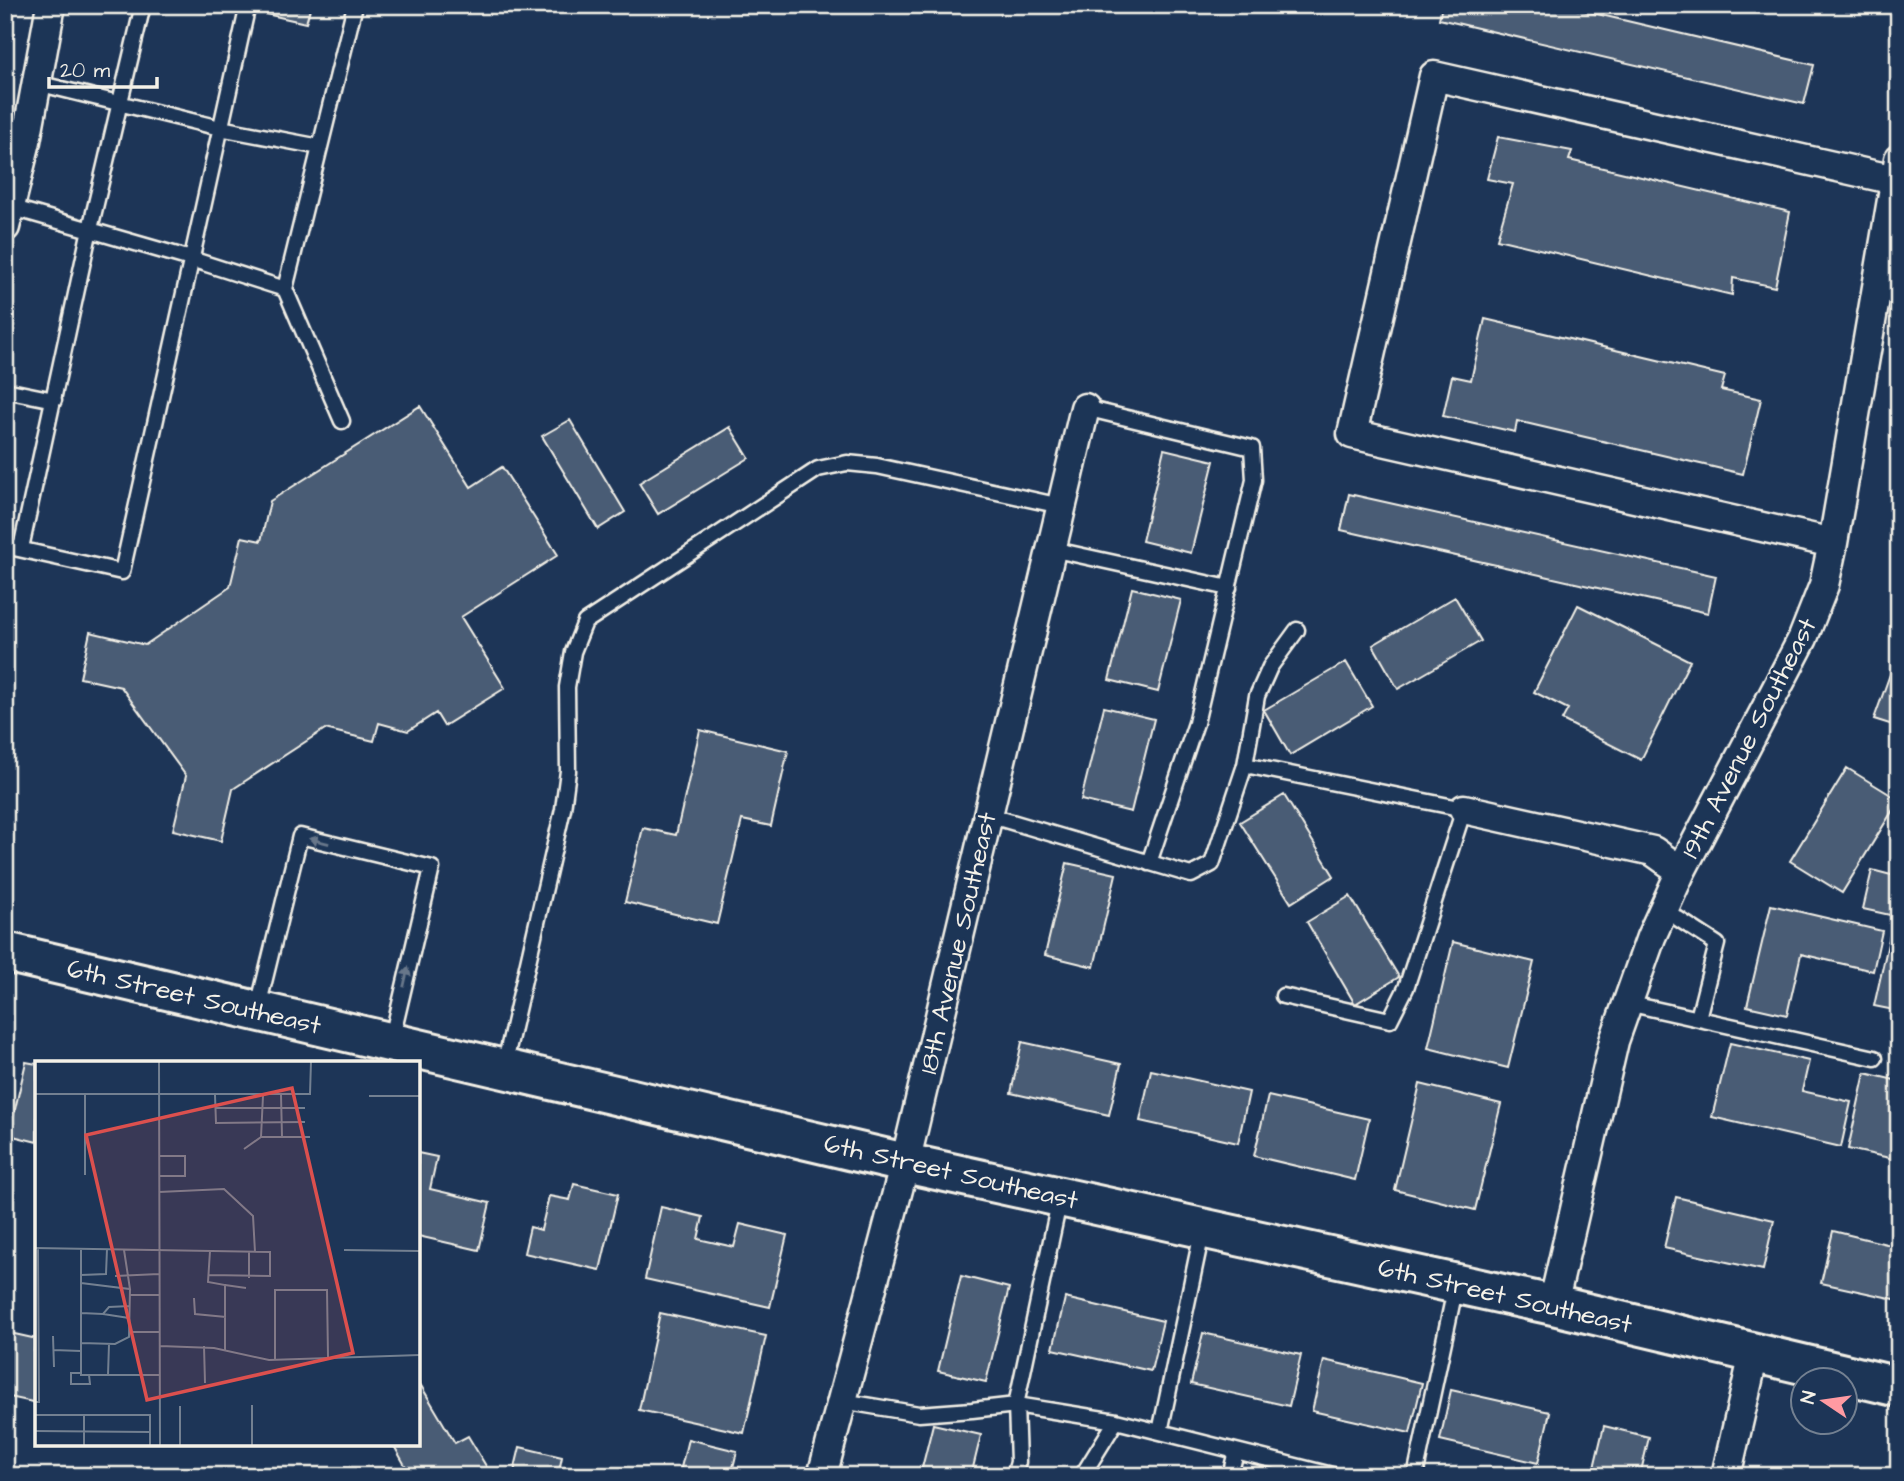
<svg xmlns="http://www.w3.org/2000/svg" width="1904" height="1481" font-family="'Architects Daughter',sans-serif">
	<rect width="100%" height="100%" fill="#1d3557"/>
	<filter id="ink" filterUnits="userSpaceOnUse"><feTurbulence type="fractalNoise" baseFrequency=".0143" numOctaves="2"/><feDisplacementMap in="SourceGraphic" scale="14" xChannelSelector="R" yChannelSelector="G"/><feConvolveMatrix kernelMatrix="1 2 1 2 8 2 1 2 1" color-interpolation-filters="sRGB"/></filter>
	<g filter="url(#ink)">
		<path fill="#485b74" stroke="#f4f1e8" stroke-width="2" d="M259,5H311L306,23L257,12Z
			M1442,5H1559L1814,65L1804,104L1439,19Z
			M1498,137L1572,151L1569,160L1790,212L1775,287L1733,278L1732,295L1497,239L1513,184L1487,179Z
			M1485,319L1725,376L1721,390L1761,399L1743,474L1517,421L1515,432L1443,416L1452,376L1471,380Z
			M420,406L471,487L502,467L558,555L461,617L505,688L444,726L436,713L408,731L379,723L374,741L325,729L233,789L221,841L173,830L186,776L121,687L80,678L90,632L145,645L230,587L242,537L261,541L270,501Z
			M570,420L625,512L598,529L542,436Z
			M730,427L749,458L658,514L639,483Z
			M1164,449L1214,461L1191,553L1142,541Z
			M1349,494L1716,576L1708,613L1341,530Z
			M1132,588L1181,600L1158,692L1109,680Z
			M1455,597L1481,641L1398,689L1373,645Z
			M1578,605L1690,661L1641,760L1562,720L1568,709L1534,692Z
			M1899,649V727L1874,719Z
			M1346,662L1372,706L1290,755L1264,710Z
			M1104,707L1154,719L1131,812L1081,800Z
			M700,730L788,751L771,826L742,820L717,924L625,902L643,828L676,835Z
			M1847,768L1899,800L1842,893L1790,861Z
			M1284,795L1334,876L1291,903L1240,822Z
			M1067,863L1116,874L1094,967L1045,955Z
			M1872,870L1899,877V917L1863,909Z
			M1350,896L1399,977L1355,1004L1307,922Z
			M1771,905L1882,931L1873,971L1801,954L1787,1015L1747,1006Z
			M1890,935L1899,937V1011L1874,1006Z
			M1453,942L1534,962L1508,1068L1428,1048Z
			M1022,1042L1121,1064L1109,1115L1011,1093Z
			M1730,1043L1809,1061L1802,1091L1851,1102L1841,1147L1712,1117Z
			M26,1062L37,1064V1142L9,1135Z
			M1151,1070L1249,1092L1238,1143L1140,1121Z
			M1865,1073L1899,1081V1160L1848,1149Z
			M1420,1084L1501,1104L1475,1210L1395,1190Z
			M1268,1096L1369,1119L1355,1180L1254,1156Z
			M418,1153L437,1157L430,1189L490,1203L479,1250L418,1236Z
			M574,1184L618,1194L600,1270L524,1253L530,1227L541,1230L549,1196L570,1200Z
			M1676,1197L1774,1220L1763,1270L1664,1248Z
			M661,1207L703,1217L698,1239L734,1247L740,1224L787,1235L770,1307L645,1279Z
			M1833,1231L1899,1247V1300L1821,1283Z
			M961,1276L1009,1288L986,1382L938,1371Z
			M1065,1298L1163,1321L1151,1371L1053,1349Z
			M660,1313L766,1336L744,1433L639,1410Z
			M10,1333L37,1339L34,1351L37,1352V1403L5,1396V1353Z
			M1203,1333L1301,1355L1289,1406L1191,1384Z
			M1324,1360L1422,1383L1410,1433L1312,1411Z
			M420,1384L455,1443L468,1436L492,1476H411L393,1444H418Z
			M1451,1390L1550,1412L1538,1463L1440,1440Z
			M933,1424L981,1435L971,1476H920Z
			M1604,1426L1649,1437L1640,1476H1592Z
			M688,1439L737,1451L731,1476H679Z
			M520,1447L562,1457L558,1476H513Z"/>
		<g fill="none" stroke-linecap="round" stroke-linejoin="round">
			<defs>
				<path id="lane" d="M37,83L220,128L320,147
					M10,207L191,259L285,289L342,421
					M285,289L355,5
					M5,390L54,400
					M1085,408L1252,448L1254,480L1196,723L1149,863
					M5,546L122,572L248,5
					M21,548L90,229L143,5
					M1051,549L1229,588
					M1245,765L1257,696L1270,667L1297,630
					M988,815L1191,875L1212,864L1245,765L1464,809L1406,988L1390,1020L1283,996
					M1663,909L1717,944L1698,1018
					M1627,1003L1875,1058
					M257,1011L300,836L432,868L391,1042
					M504,1067L563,809L568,771L567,687L573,652L585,622L818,469L847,463L877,466L1061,506
					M842,1401L919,1414L972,1410L1016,1405L1116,1421L1082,1476
					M1116,1421L1336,1476
					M1160,1432L1203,1228
					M1014,1476L1018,1462L1016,1405L1060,1198
					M1230,1476L1236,1451
					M1415,1476L1456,1285"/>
				<path id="street" d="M5,227L26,141L51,5
					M1833,543L1352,434L1434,76L1895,180
					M1464,809L1653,851L1681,871
					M1553,1305L1614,1041L1651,937L1681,871L1803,638L1824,585L1833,543L1899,159
					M822,1476L905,1163L1085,408
					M1726,1476L1754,1354"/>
				<path id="secondary" d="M5,952L905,1163L1553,1305L1899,1387"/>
			</defs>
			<use href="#lane" stroke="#f4f1e8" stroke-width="19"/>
			<use href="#street" stroke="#f4f1e8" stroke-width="33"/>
			<use href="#secondary" stroke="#f4f1e8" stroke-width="44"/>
			<use href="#lane" stroke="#1d3557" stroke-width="14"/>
			<use href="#street" stroke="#1d3557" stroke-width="28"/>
			<use href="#secondary" stroke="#1d3557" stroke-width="38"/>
		</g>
		<defs><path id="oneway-solid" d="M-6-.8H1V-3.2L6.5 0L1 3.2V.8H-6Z" transform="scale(1.75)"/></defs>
		<g fill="#68778a">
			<use href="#oneway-solid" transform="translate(319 841) rotate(-166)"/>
			<use href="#oneway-solid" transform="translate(406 977) rotate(-77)"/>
		</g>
	</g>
	<g text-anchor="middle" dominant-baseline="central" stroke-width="5" stroke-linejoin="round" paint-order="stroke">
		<g font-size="26" fill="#f4f1e8" stroke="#1d3557">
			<text transform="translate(1749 738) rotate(-63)">19th Avenue Southeast</text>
			<text transform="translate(958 943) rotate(-77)">18th Avenue Southeast</text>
			<text transform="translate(194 997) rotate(13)">6th Street Southeast</text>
			<text transform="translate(951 1172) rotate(13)">6th Street Southeast</text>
			<text transform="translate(1505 1296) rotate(13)">6th Street Southeast</text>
		</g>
	</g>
	<g transform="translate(35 1061)">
		<rect width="385" height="385" fill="#1d3557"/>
		<path fill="none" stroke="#738091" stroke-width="2" d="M124,0L125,385M0,33H275L276,0M180,34L181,62L270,61M246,34L247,76M334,35H385M181,47H270M226,76H275M209,88L226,76L228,35M50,114V33M124,115H150V95H124M124,131L189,128L218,155L220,191M0,187L235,191V215L174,214M46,187V314H125M309,189L385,190M175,190L173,221L190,224V289M214,191V217M46,214L71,213L72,188M80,215L124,213M46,222L95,228L89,189M190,224L211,227M95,234H125M159,237L160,253L191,256M46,252L68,253L74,246L95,245M68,253L94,257M94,271H125M18,275L19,306M46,282L80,283L94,276L95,228M125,285L179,287L234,299L385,294M169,285L170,322M18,289L46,290M240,299V229H292L293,296M46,312H36V323H55L54,314M73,314L74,283M0,341H4L3,187M217,344V385M145,345V385M0,354H115V385M49,354V385M0,370L115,371"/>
		<path fill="#dc504e" fill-opacity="0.15" stroke="#dc504e" stroke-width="3.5" d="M257,27L318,292L112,339L51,74Z"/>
		<rect width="385" height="385" fill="none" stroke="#f4f1e8" stroke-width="3.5"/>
	</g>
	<rect width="1904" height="1481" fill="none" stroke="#1d3557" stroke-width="28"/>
	<rect x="14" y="14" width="1876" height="1453" fill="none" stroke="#f4f1e8" stroke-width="2.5" filter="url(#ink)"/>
	<g transform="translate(1824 1401) rotate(283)"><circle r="33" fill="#1d3557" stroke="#738091" stroke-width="2"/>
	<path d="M0-5L12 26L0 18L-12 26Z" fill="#ff9aa2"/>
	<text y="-10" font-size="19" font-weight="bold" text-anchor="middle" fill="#f4f1e8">N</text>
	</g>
	<path d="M49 77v10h108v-10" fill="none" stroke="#f4f1e8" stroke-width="3.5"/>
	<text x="60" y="77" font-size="21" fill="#f4f1e8" stroke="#1d3557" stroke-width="5" paint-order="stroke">20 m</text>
</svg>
